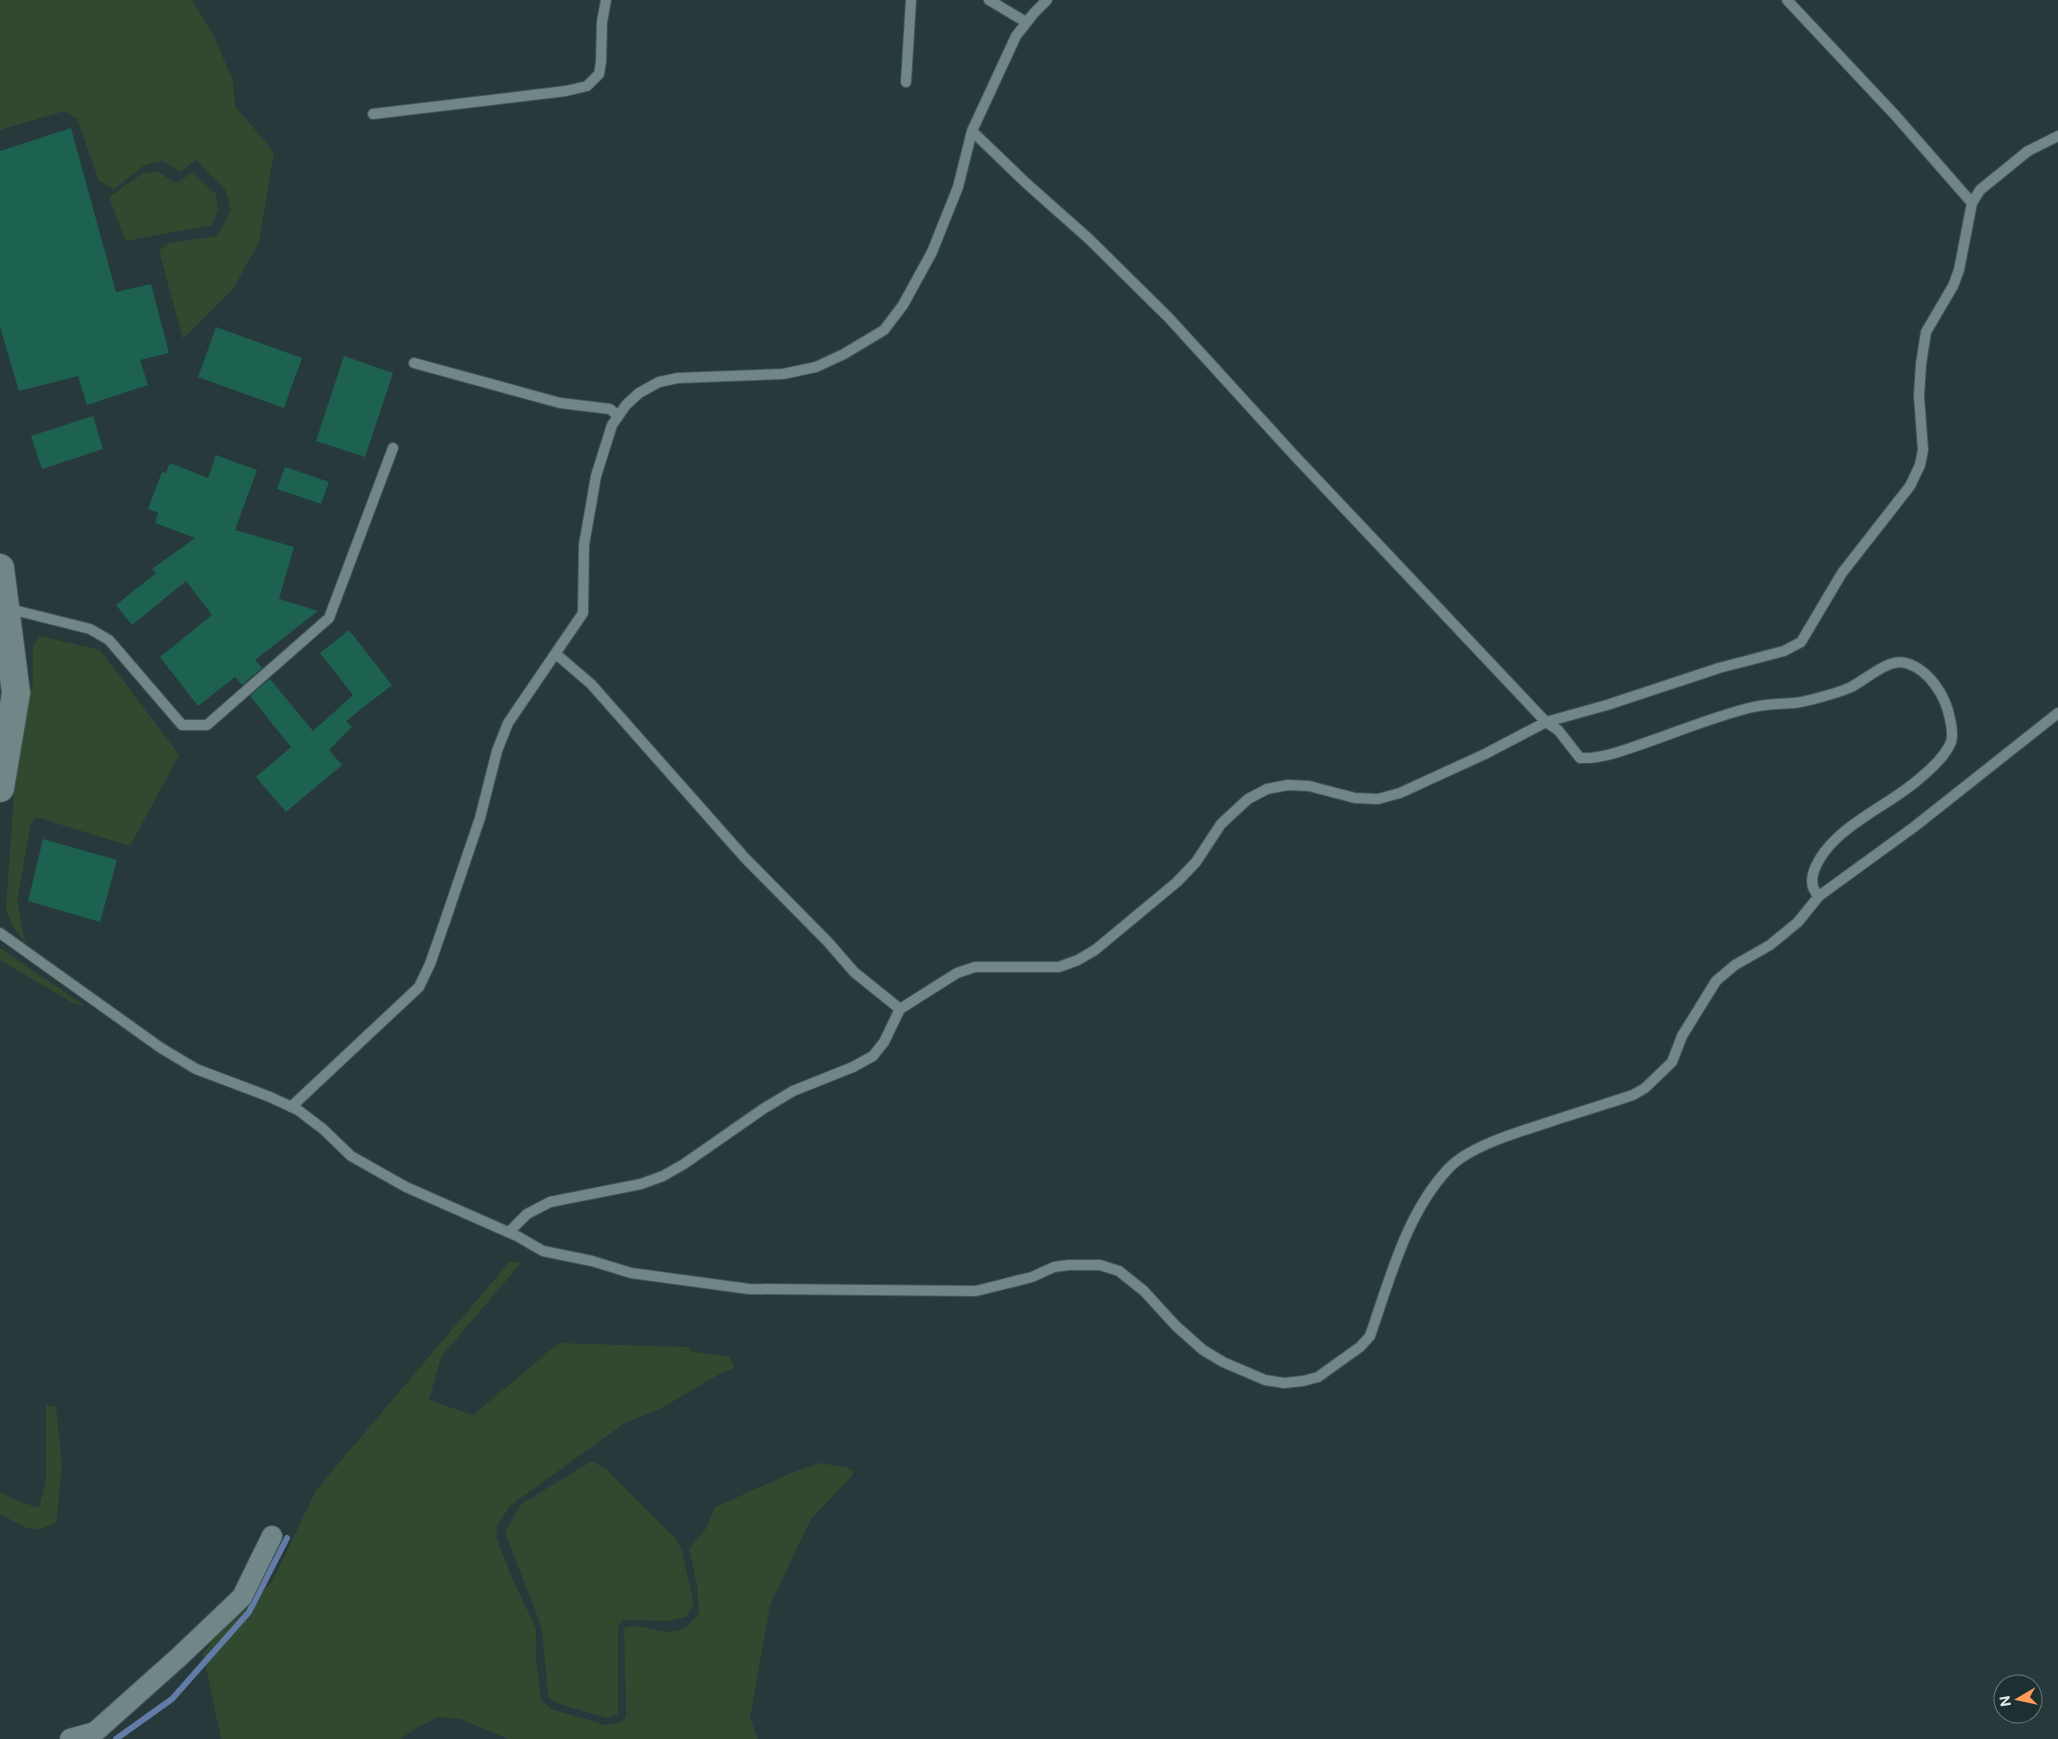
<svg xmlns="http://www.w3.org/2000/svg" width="2058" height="1739" font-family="'Public Sans',sans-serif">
	<rect width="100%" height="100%" fill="#27393b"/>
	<path fill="#30492f" d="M0,0H192L214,36L233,81L235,106L274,152L259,242L233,289L183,339L159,251L168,243L217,236L231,210L226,191L196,160L180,172L163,161L145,165L114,189L99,181L77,119L65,111L0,130Z
		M158,172L176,183L192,173L216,194L218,210L212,225L126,241L109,197L143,173Z
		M40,636L100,650L179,755L130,846L36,817L31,823L17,901L25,942L12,925L6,909L18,736L33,681V646Z
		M0,948L85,1006L73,1003L0,960Z
		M510,1261L521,1263L441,1357L429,1400L473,1415L559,1343L688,1347L693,1352L729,1356L735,1368L723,1372L662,1408L625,1423L511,1505L498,1524L496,1536L511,1576L536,1628V1657L541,1700L551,1709L605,1725L620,1723L626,1717L624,1628C643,1621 661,1638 682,1629C688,1627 694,1618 699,1613L697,1584L689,1549L707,1527L715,1507L789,1474L819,1463L846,1467L854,1472L851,1477L811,1519L770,1605L750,1718L758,1739H508L460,1719L439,1717L413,1730L401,1739H221L203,1654L213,1640L272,1582L316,1490Z
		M46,1405L56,1407L62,1466L56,1523C25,1536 26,1526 0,1514V1492L16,1500L39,1508L46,1479Z
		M592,1461L606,1469L676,1539L681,1547L694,1604L686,1617L669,1621L623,1620L618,1626V1714L607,1718L556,1703L548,1697L542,1629L505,1532L521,1504Z"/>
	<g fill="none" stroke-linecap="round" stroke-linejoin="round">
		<path stroke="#637ba7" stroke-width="6" d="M116,1739L172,1699L249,1612L287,1538"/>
	</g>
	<path fill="#1d6251" d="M71,128L116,292L151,284L169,353L140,360L148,385L87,405L78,376L19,391L0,327V151Z
		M216,327L302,358L284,408L198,377Z
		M344,356L393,373L365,457L316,441Z
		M93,416L103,449L42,469L31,436Z
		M216,455L257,470L235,530L294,547L279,599L318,611L255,660L262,668L242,685L235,677L198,706L160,657L212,615L186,581L132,625L116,605L156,573L152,569L195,538L155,523L158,513L148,509L162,472L166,473L170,463L208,478Z
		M285,467L329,482L321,504L277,489Z
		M349,630L392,685L346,721L352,727L329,750L342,765L286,812L256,777L291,747L250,696L270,679L313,731L353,695L320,653Z
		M43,839L117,860L100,922L28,901Z"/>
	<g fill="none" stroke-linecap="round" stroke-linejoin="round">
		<defs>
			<path id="lane" d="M989,0L1026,22
				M1787,0L1895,115L1972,203
				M906,82L911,0
				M373,114L566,91L587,86L599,74L601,62L602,22L606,0
				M972,131L1026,183L1089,239L1169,318L1293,454L1546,722L1558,730L1580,758C1601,759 1622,751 1642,744C1677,732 1713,717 1749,708C1765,704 1778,704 1794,703C1806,702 1837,693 1849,688C1865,681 1887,658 1906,663C1930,670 1946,697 1950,719C1952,727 1953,735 1951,742C1946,755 1930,770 1919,779C1894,801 1861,815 1837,838C1823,851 1801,880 1819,896
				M414,363L560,403L610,409L618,416
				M6,608L90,629L109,640L182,725H207L329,618L393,448
				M556,654L591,684L745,858L828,942L854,972L900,1009
				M0,933L161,1048L196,1069L270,1097L298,1110L323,1129L351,1156L406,1187L517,1236L543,1251L592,1261L631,1273L749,1289L976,1291L1032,1277L1054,1267L1069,1265H1100L1119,1271L1144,1291L1176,1326L1203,1350L1223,1362L1265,1380L1284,1383L1303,1381L1318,1377L1360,1347L1370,1336C1390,1279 1406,1214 1448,1169C1468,1147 1515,1133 1543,1124C1573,1114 1603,1105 1633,1095L1645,1088L1672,1062L1682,1036L1716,981L1735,965L1770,945L1798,922L1819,896L1914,827L2058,713
				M291,1107L419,987L430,964L445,921L480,818L497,751L508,723L583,613L584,545L596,476L612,425L626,405L639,393L659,382L678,378L783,374L816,367L844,354L884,330L903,305L932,252L958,187L972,131L1016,36L1034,13L1047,0
				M509,1232L527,1214L550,1202L641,1184L663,1176L684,1164L763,1109L793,1091L853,1067L873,1056L884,1042L900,1009L957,973L975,967H1059L1078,960L1095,950L1177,882L1196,862L1221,824L1248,799L1267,789L1288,785L1309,786L1355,798L1378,799L1400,793L1485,754L1546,722L1607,705L1719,668L1784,651L1801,642L1842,573L1910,486L1920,465L1923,450L1919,396L1921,364L1926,332L1953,286L1959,270L1972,203L1980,190L2028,151L2058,136"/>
			<path id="street" d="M70,1739L95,1732L179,1657L242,1597L272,1536"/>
			<path id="secondary" d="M0,568L16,693L0,788"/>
		</defs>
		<use href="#lane" stroke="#455557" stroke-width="12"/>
		<use href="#street" stroke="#455557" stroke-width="22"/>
		<use href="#secondary" stroke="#455557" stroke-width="30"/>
		<use href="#lane" stroke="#718687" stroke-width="10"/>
		<use href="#street" stroke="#718687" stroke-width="20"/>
		<use href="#secondary" stroke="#718687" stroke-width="28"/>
	</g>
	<g transform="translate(2018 1699) rotate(261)"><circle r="24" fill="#1d2f31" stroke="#6b7b7c"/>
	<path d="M0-4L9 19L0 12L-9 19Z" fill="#fe9c57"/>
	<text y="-8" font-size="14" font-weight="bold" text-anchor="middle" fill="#e0ecec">N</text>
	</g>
</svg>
